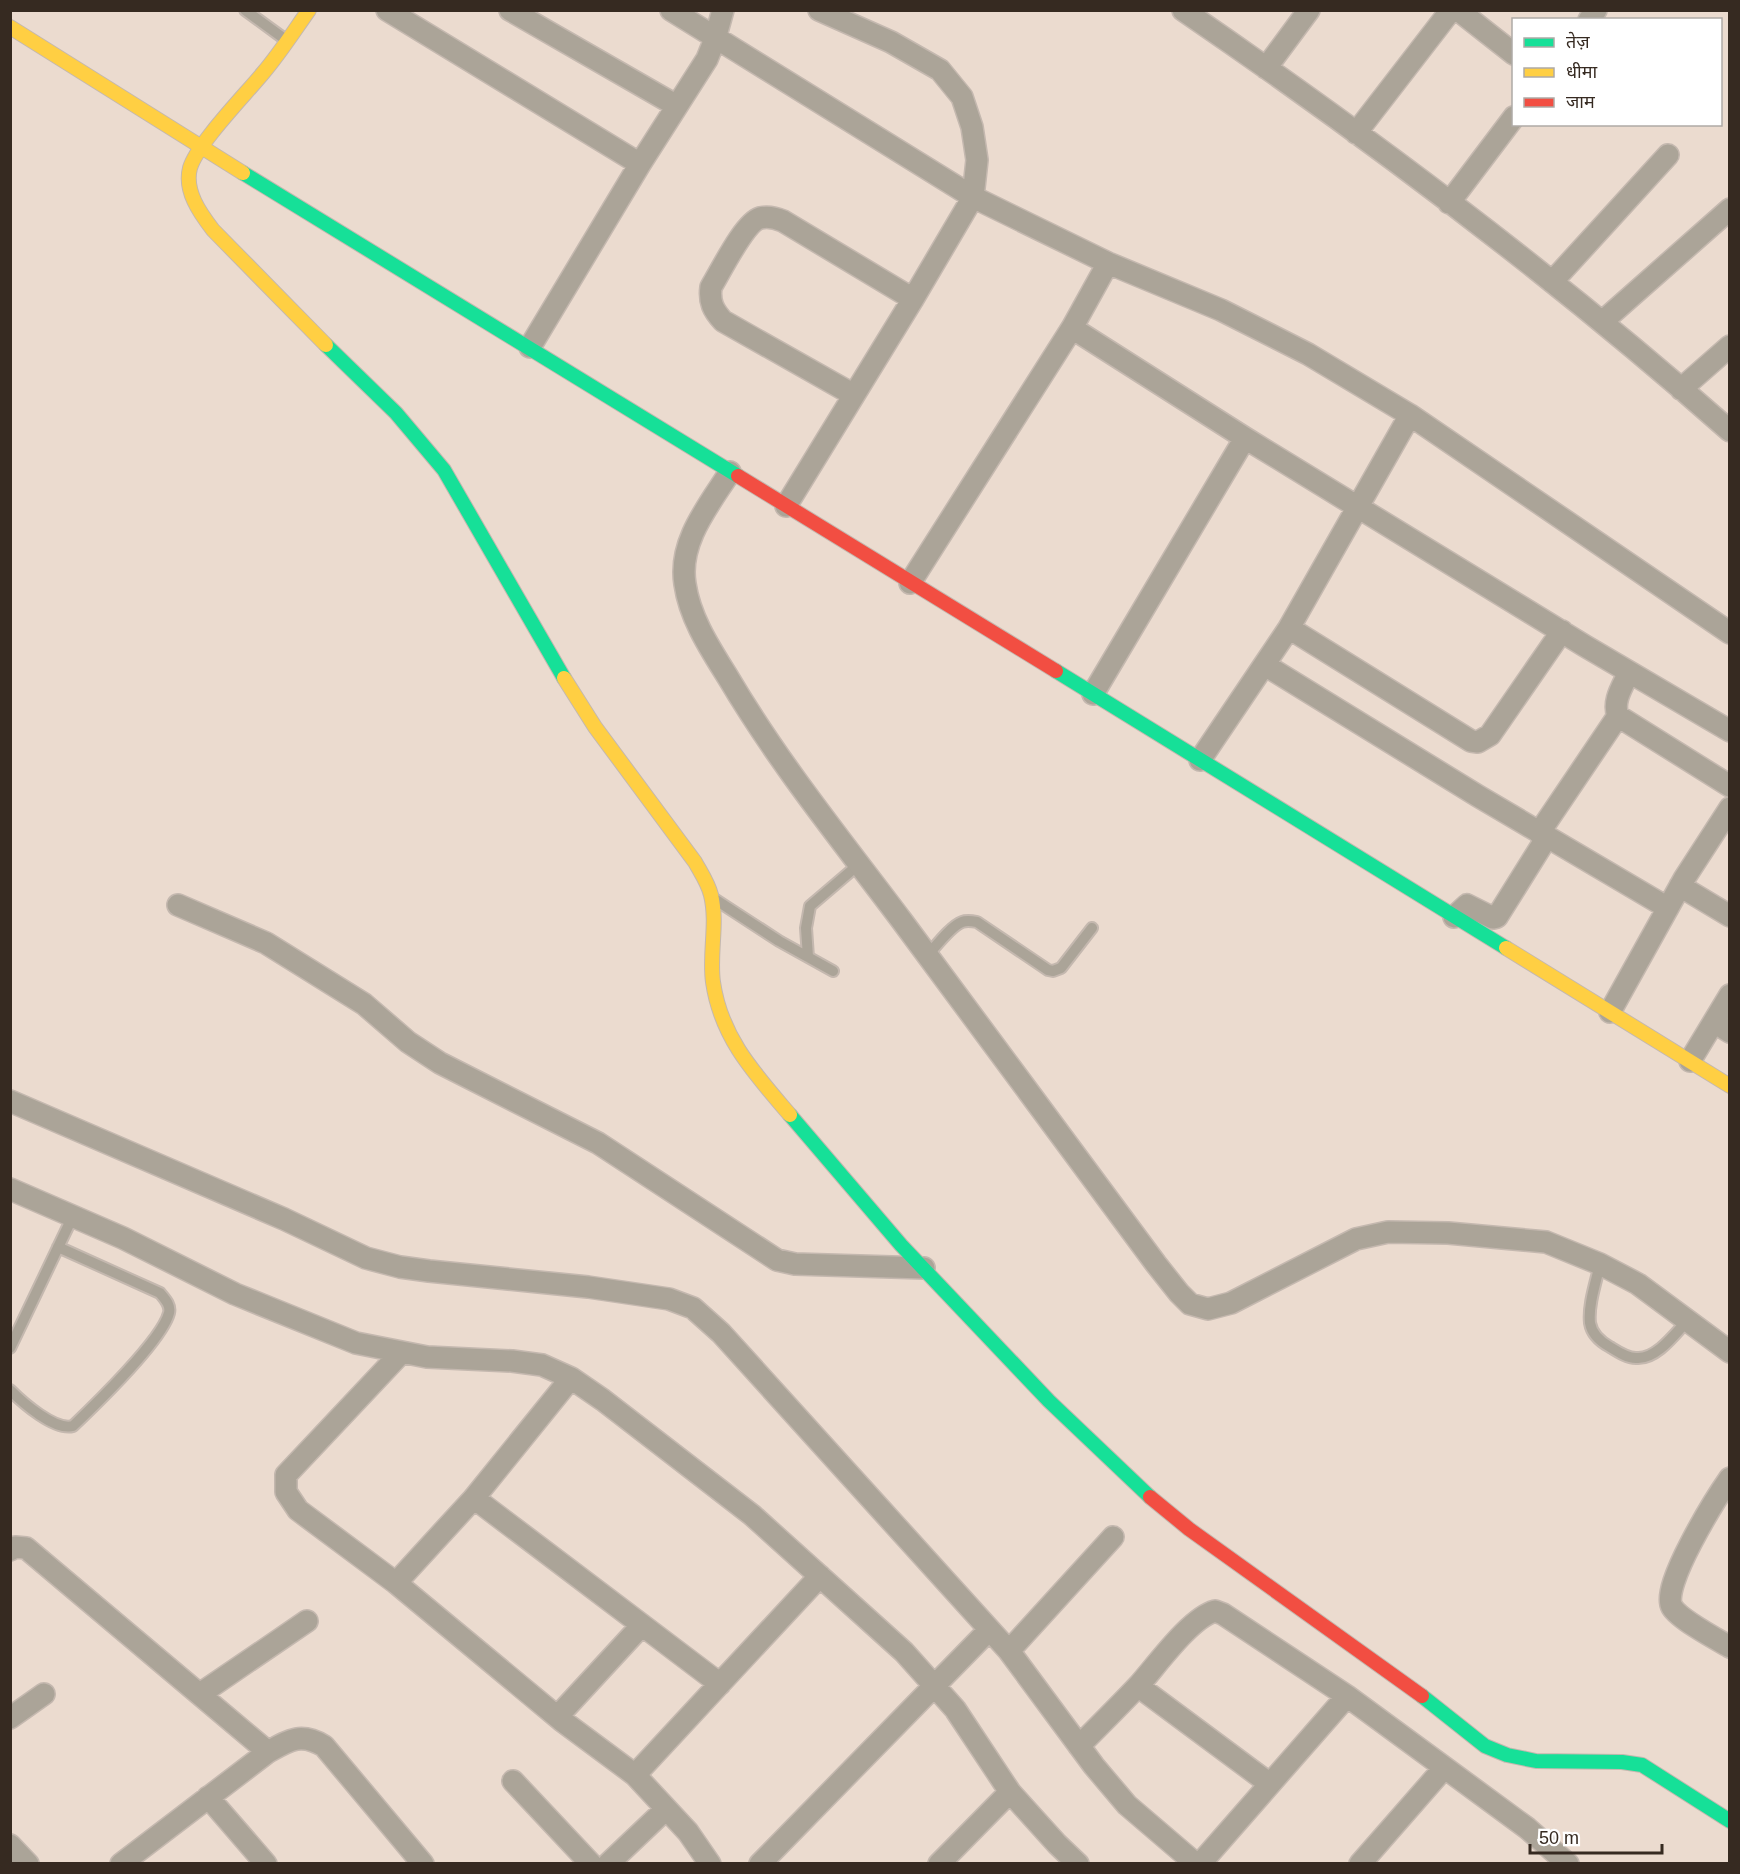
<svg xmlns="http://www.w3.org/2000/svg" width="1740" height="1874" font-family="Helvetica,'Noto Sans Devanagari',sans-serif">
	<rect width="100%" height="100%" fill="#ebdbcf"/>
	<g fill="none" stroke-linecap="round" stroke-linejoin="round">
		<defs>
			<path id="lane" d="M245,10L286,40
				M716,900L779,941L833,971
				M927,956C936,946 951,926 962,922C967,920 972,921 977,922L1048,970L1053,971L1061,968L1092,928
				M808,957L806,928L810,906L858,865
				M1600,1264C1596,1282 1588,1305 1590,1323C1592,1335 1601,1342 1610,1347C1618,1352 1627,1358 1636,1358C1656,1360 1675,1334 1687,1321
				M10,1348L73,1216
				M10,1390C23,1403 55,1431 73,1426C95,1405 162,1340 169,1313C171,1305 165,1299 160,1293L58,1247"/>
			<path id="street" d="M387,10L640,164
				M510,10L677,106
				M671,10L973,197L1108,263L1221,310L1308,354L1410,415L1730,633
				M1183,10C1373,140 1557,278 1730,431
				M1458,10L1514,54
				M1589,20L1596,10
				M1266,68L1309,10
				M1356,133L1451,10
				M1449,203L1514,117
				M1552,282L1668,155
				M1602,322L1730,209
				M1072,328L1245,438L1585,646L1730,731
				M530,347L640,164L707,59L715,39L723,10
				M1681,389L1730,346
				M854,395L723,321C713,310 709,302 711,287C721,271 744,223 760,218C768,216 776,218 783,221L913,299
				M730,472C709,505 678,542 685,584C690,619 711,650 729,679C780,765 842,841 902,921C987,1035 1071,1150 1156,1264L1179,1293L1190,1304L1208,1309L1231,1303L1356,1239L1388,1232L1448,1233L1546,1242L1600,1264L1638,1284L1730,1352
				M786,506L913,299L973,197L977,160L972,127L962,97L940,70L891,42L819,10
				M910,583L1072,328L1108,263
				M1289,628L1471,741L1478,742L1490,735L1562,631
				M1265,665L1478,796L1668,908
				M1629,672C1623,686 1612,701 1618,716L1730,786
				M1093,694L1245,438
				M1200,760L1289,628L1410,415
				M1539,833L1618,716
				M1680,886L1730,916
				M178,905L266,943L364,1004L408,1042L440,1063L598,1143L777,1260L795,1264L924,1268
				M1454,917L1467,905L1493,918L1497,917L1547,837
				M1610,1012L1684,879L1730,808
				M1714,1022L1730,1032
				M1690,1061L1730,995
				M10,1101L284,1219L366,1258L400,1267L429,1271L588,1287L669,1299L693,1308L721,1333L1009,1651L1094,1766L1127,1805L1196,1864
				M10,1189L123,1238L235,1294L356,1343L427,1357L512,1361L542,1365L571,1378L603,1400L752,1515L904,1652L955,1709L1010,1792L1057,1844L1078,1864
				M401,1353L286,1475V1492L298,1510L396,1583L561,1720L635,1775L688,1832L710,1864
				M1730,1478C1716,1498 1660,1587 1672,1607C1679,1619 1716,1639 1730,1647
				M474,1498L720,1684
				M10,1550L15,1547L26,1548L268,1752
				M396,1583L474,1498L571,1378
				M1009,1651L1113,1537
				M1138,1686L1270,1784
				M200,1694L307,1621
				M558,1716L642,1625
				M10,1718L44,1694
				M1079,1746C1099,1726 1119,1706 1138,1686C1157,1665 1190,1618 1215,1611L1223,1614L1347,1696L1527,1828L1568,1864
				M635,1775L820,1576
				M513,1781L591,1864
				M208,1797L266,1864
				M10,1845L28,1864
				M121,1864L268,1752C289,1740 301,1732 324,1746L423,1864
				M608,1864L666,1809
				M760,1864L989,1630
				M939,1864L1010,1792
				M1200,1864L1347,1696
				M1360,1864L1444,1768"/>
			<path id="fast" d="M243,173L738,476
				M326,345L396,413L444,470L564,678
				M1056,671L1506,948
				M790,1115L901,1245L1049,1401L1150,1497
				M1422,1696L1485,1746L1507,1755L1536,1761L1622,1762L1642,1765L1730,1821"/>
			<path id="slow" d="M309,10C294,31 280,53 263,73C245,95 197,144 190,168C184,191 200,213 213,230L326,345
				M10,27L243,173
				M564,678L595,727L695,862C701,873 708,883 711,895C718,924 709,953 713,982C721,1038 755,1074 790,1115
				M1506,948L1730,1086"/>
			<path id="jam" d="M738,476L1056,671
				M1150,1497L1189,1529L1422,1696"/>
		</defs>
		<use href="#lane" stroke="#c4b8af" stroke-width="14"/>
		<use href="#street" stroke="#c4b8af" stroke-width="24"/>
		<use href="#fast" stroke="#c4b8af" stroke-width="16"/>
		<use href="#slow" stroke="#c4b8af" stroke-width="16"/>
		<use href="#jam" stroke="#c4b8af" stroke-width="16"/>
		<use href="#lane" stroke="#aba498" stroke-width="10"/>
		<use href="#street" stroke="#aba498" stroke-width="21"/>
		<use href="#fast" stroke="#16e098" stroke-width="14"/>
		<use href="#slow" stroke="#ffcf43" stroke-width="14"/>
		<use href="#jam" stroke="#f24e42" stroke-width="14"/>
	</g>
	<rect width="1740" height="1874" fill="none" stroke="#362a21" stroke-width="24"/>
	<rect x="1512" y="18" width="210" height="108" fill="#ffffff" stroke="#afaaa6" stroke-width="1.5"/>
	<rect x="1524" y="38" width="30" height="9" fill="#16e098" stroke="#afaaa6" stroke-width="1.5"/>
	<text x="1566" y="48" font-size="18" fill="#362a21">तेज़</text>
	<rect x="1524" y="68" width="30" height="9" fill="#ffcf43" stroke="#afaaa6" stroke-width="1.5"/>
	<text x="1566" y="78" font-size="18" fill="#362a21">धीमा</text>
	<rect x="1524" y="98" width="30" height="9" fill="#f24e42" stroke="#afaaa6" stroke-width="1.5"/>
	<text x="1566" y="108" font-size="18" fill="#362a21">जाम</text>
	<path d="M1530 1844v9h132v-9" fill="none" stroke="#362a21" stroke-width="3"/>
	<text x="1539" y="1844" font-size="18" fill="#362a21" stroke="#ffffff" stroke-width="4.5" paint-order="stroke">50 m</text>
</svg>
